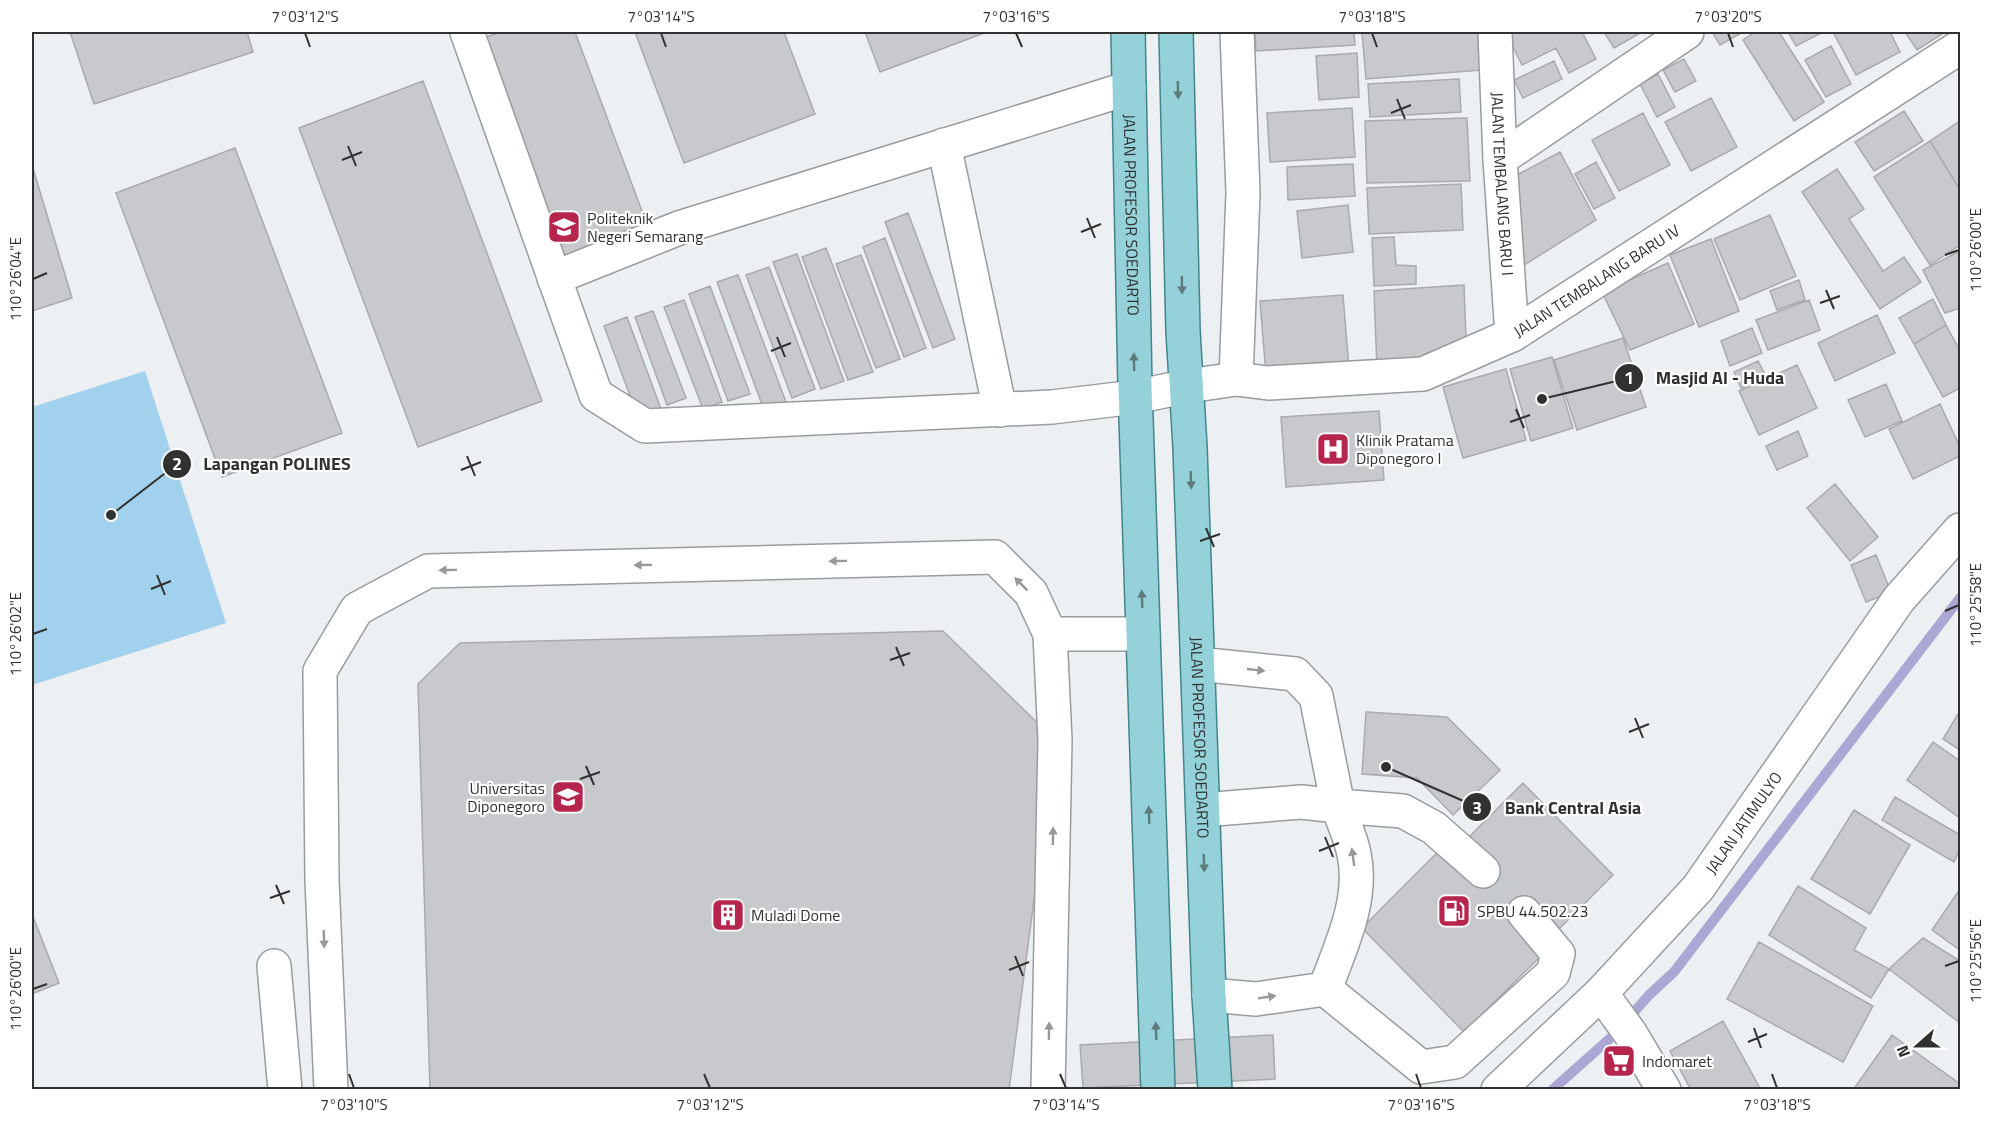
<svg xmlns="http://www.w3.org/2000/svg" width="1992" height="1121" font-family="'Titillium Web',sans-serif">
	<rect width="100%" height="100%" fill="#edf0f2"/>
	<path fill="#a1d1ec" d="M145,371L226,623L32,685V407Z"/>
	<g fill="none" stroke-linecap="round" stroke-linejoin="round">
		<path stroke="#aba7d4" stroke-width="10" d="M1552,1090L1615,1034L1649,995L1674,972L1960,598"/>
	</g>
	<path fill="#c7c9cc" stroke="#a8aaac" stroke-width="1.5" d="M70,32H247L253,52L94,104Z
		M501,32H575L651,235L568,265L483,38Z
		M635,32H784L815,114L684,163Z
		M865,32H987L880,72Z
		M1255,32H1354L1355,45L1256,51Z
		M1362,32H1478L1481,70L1366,79Z
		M1509,32H1588L1583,34L1596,59L1569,73L1556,48L1522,65L1506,33Z
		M1604,32H1642L1614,48Z
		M1712,32H1743L1720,45Z
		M1755,32H1779L1824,102L1794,121L1743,40Z
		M1788,32H1823L1796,46Z
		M1833,32H1890L1900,52L1856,75Z
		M1905,32H1945L1917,50Z
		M1831,46L1851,84L1826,97L1805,60Z
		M1357,53L1359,97L1319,100L1316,56Z
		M1684,59L1696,81L1675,92L1663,70Z
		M1554,61L1562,79L1523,98L1514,80Z
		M1658,74L1675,107L1657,117L1640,84Z
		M1459,79L1461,112L1370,117L1368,84Z
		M423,81L542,401L418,447L299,128Z
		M1711,98L1737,147L1691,171L1665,122Z
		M1352,108L1355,157L1270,162L1267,113Z
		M1904,111L1923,141L1874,171L1855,142Z
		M1643,113L1670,165L1619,191L1592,140Z
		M1467,118L1470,181L1367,183L1365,121Z
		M1960,121V190L1930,141Z
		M1930,141L1960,190V245L1930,265L1874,177Z
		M235,148L342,433L222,477L116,193Z
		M1560,152L1596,220L1521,267L1517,175Z
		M1596,162L1615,198L1594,209L1575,174Z
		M1353,164L1355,196L1288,200L1287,167Z
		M32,165L72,298L32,311Z
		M1837,169L1864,209L1849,219L1883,271L1904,257L1921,282L1880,309L1802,192Z
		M1461,184L1463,230L1369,234L1367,188Z
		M1348,205L1353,252L1302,258L1297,211Z
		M908,213L955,339L933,348L885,222Z
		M1770,215L1796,276L1740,300L1714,239Z
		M1394,237L1396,265L1416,266V284L1374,286L1372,238Z
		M885,238L926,348L904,357L863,247Z
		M1711,239L1739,311L1699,327L1670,255Z
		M826,248L873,372L848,380L802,257Z
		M1960,251V308L1945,313L1923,270Z
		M797,254L844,381L821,389L773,262Z
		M861,255L900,359L876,368L836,264Z
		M1668,263L1694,324L1630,350L1602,292Z
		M769,267L815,389L792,398L746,275Z
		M738,275L786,402L764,410L717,282Z
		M1799,280L1805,300L1777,310L1770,291Z
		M1464,285L1466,338L1419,363L1377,369L1374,291Z
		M710,286L750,394L728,401L689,294Z
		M1343,295L1349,369L1266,375L1260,301Z
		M1933,299L1946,325L1914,344L1899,318Z
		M684,300L722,402L703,409L664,307Z
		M1809,300L1820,330L1768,350L1756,320Z
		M653,311L686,398L667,405L635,317Z
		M1877,315L1895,353L1835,381L1818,343Z
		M627,317L661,409L638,417L604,326Z
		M1946,325L1960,351V388L1943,397L1914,344Z
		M1752,328L1762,353L1730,366L1721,341Z
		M1623,338L1646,407L1577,430L1554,360Z
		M1552,357L1573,428L1531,441L1510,369Z
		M1758,361L1766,376L1741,388L1734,372Z
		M1797,365L1817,408L1759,435L1739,391Z
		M1506,369L1526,440L1463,458L1443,387Z
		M1886,384L1902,421L1865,437L1848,400Z
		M1940,404L1960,447V456L1913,479L1889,429Z
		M1379,411L1384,480L1286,487L1281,417Z
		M1798,431L1808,456L1777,470L1766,446Z
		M1835,484L1878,537L1850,561L1807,508Z
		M1876,555L1891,592L1866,602L1851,565Z
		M943,631L1055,740L1009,1090H430L418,684L460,643Z
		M1366,712L1447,717L1500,770L1453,815L1417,778L1362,774Z
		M1958,714L1960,715V750L1943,739Z
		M1933,742L1960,761V818L1907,780Z
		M1523,783L1613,875L1558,930L1545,952L1464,1032L1362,928L1443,847L1467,839Z
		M1895,797L1960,835V849L1954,862L1882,820Z
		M1854,810L1910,845L1870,914L1811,879Z
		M1798,886L1866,928L1854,950L1889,969L1871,998L1769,935Z
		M1960,889V950L1932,930Z
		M32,914L59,983L32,994Z
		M1923,938L1960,961V1023L1889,969Z
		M1759,942L1873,1006L1843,1062L1727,999Z
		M1723,1021L1761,1090H1691L1670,1051Z
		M1273,1035L1275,1079L1083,1088L1080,1045Z
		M1892,1035L1960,1084V1090H1853Z"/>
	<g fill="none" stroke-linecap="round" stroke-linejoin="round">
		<path stroke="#c7cacc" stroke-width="33" stroke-dasharray="33 16" stroke-linecap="butt" d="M1483,871L1524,913"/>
		<defs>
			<g id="minor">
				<path id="s1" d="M467,32L596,395L645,426L1052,407L1135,397L1188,386L1236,379L1268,383L1423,374L1512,335L1960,47"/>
				<path id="s2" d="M1495,32L1500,159L1512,335"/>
				<path d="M944,145L1000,410"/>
				<path d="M1500,159L1687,32"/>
				<path d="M554,278L679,228L1129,88"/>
				<path d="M1236,379L1243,193L1237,32"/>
				<path d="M1050,634H1143"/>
				<path d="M1198,664L1295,674L1316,696L1338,806L1403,811L1434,828L1483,871"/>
				<path d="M1203,810L1301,802L1338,806C1343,822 1351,838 1354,854C1364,900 1340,948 1325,989L1256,999L1209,995"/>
				<path d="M274,966L285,1090"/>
				<path d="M1325,989L1421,1067L1455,1062L1553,973L1558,954L1524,913"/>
				<path d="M1601,993L1630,1033L1664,1090"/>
				<path d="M331,1090L322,880L320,671L357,609L428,571L995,557L1031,593L1050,634L1055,740L1048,1090"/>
				<path id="s3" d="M1498,1090L1601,993L1698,888L1899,599L1960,530"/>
			</g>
			<g id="major">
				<path id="s4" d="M1128,32L1135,387L1158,1090"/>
				<path id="s5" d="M1176,32L1183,331L1190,447L1209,995L1215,1090"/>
			</g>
		</defs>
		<use href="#minor" stroke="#999c9e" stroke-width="36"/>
		<use href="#major" stroke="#43858d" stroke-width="36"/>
		<use href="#minor" stroke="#fff" stroke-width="33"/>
		<use href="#major" stroke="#94d1d8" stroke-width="33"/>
	</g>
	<defs><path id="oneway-solid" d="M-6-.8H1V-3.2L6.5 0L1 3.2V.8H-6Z" transform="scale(1.5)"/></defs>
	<g fill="#5d7a7d">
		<use href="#oneway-solid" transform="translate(1178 90) rotate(89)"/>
		<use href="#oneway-solid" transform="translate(1182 285) rotate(89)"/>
		<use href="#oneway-solid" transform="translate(1134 362) rotate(-91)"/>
		<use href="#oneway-solid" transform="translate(1191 480) rotate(88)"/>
		<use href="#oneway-solid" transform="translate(1142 599) rotate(-92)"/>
		<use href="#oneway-solid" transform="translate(1149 815) rotate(-92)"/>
		<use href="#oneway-solid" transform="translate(1204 863) rotate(88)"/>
		<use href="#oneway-solid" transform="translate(1156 1031) rotate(-92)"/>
	</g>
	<g fill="#989898">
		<use href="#oneway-solid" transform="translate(838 561) rotate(179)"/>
		<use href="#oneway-solid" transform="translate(643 565) rotate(179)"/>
		<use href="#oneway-solid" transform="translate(448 570) rotate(179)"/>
		<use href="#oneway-solid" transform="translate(1021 584) rotate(-135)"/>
		<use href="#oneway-solid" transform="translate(1256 670) rotate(6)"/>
		<use href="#oneway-solid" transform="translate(1053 836) rotate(-89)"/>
		<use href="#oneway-solid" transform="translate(1353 857) rotate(-98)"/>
		<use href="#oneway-solid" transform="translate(324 939) rotate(88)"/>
		<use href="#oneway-solid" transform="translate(1267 997) rotate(-9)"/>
		<use href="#oneway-solid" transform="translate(1049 1031) rotate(-89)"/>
	</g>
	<path fill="none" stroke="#303232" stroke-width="2" d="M305,33L310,47M661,33L666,47M1016,33L1022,47M1372,33L1377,47M1728,33L1733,47M1397,99L1405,119M1391,113L1411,105M348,146L356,166M342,160L362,152M1087,218L1095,238M1081,232L1101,224M1945,255L1959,250M33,279L47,273M1826,290L1834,309M1820,303L1840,296M777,337L785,357M771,351L791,343M1516,409L1524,428M1510,422L1530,415M467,456L475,476M461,470L481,462M1206,528L1214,547M1200,541L1220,534M157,575L165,595M151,589L171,581M1945,611L1959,605M33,634L47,629M896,647L904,666M890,660L910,653M1635,718L1643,738M1629,732L1649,724M586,766L594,785M580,779L600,772M1325,837L1333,857M1319,851L1339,843M276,885L284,904M270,898L290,891M1015,956L1023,976M1945,966L1959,961M1009,970L1029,962M33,989L47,984M1754,1028L1761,1048M1748,1042L1767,1034M349,1074L354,1088M704,1074L710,1088M1060,1074L1066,1088M1416,1074L1421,1088M1772,1074L1777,1088"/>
	<defs>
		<symbol id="university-square" viewBox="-11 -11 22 22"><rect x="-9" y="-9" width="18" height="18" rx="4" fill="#b6254e" stroke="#fff"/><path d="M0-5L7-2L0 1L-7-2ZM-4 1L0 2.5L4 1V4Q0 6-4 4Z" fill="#fff"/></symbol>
		<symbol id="hospital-square" viewBox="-11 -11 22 22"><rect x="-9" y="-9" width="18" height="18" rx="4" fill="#b6254e" stroke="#fff"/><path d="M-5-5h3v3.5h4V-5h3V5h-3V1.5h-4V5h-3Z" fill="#fff"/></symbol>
		<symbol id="fuel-square" viewBox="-11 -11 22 22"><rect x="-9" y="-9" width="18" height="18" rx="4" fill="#b6254e" stroke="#fff"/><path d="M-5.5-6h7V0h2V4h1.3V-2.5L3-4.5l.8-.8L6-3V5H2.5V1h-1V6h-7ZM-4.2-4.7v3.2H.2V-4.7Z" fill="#fff"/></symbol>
		<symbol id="building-square" viewBox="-11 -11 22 22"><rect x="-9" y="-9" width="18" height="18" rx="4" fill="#b6254e" stroke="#fff"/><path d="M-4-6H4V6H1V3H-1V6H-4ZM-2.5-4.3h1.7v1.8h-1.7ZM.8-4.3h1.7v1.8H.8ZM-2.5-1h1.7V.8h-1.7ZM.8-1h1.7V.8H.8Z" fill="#fff"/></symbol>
		<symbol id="supermarket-square" viewBox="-11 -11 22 22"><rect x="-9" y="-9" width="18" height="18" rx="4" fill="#b6254e" stroke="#fff"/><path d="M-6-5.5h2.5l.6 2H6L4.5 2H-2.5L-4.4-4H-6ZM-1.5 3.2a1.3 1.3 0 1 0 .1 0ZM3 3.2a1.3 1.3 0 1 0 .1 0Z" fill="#fff"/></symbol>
	</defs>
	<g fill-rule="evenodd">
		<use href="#university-square" x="545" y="208" width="38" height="38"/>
		<use href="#hospital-square" x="1314" y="430" width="38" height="38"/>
		<use href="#university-square" x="549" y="778" width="38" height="38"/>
		<use href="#fuel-square" x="1435" y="892" width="38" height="38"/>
		<use href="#building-square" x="709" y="896" width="38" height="38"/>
		<use href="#supermarket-square" x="1600" y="1042" width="38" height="38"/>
	</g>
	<g text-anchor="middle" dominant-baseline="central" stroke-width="4.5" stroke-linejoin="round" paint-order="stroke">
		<g font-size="16" fill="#303232" stroke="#fff">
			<text stroke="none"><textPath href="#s2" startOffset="152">JALAN TEMBALANG BARU I</textPath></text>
			<text stroke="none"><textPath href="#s4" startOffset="183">JALAN PROFESOR SOEDARTO</textPath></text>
			<text stroke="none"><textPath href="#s1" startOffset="1422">JALAN TEMBALANG BARU IV</textPath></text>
			<text stroke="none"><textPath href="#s5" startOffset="706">JALAN PROFESOR SOEDARTO</textPath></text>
			<text stroke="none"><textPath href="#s3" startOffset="364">JALAN JATIMULYO</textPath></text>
		</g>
		<g font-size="16" fill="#303232" stroke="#fff" text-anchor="start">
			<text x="587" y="218">Politeknik<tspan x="587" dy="18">Negeri Semarang</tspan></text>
			<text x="1356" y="440">Klinik Pratama<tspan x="1356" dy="18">Diponegoro I</tspan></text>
			<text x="545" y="788" text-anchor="end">Universitas<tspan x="545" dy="18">Diponegoro</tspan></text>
			<text x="1477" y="911">SPBU 44.502.23</text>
			<text x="751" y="915">Muladi Dome</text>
			<text x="1642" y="1061">Indomaret</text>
		</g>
	</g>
	<path fill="none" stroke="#303232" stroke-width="2" d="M1542 399L1629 378M111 515L177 464M1386 767L1477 807"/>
	<g fill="#303232" stroke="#fff" stroke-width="2">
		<circle cx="1542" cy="399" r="6"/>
		<circle cx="111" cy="515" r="6"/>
		<circle cx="1386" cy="767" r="6"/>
		<circle cx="1629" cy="378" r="15"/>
		<circle cx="177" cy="464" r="15"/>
		<circle cx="1477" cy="807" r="15"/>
	</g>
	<g font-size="18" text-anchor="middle" font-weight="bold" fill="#fff">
		<text x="1629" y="384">1</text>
		<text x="177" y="470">2</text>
		<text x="1477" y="814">3</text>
	</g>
	<g font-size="18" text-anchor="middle" font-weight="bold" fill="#303232" stroke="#fff" stroke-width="4.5" stroke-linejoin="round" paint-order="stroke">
		<text x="1720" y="384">Masjid Al - Huda</text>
		<text x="277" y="470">Lapangan POLINES</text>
		<text x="1573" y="814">Bank Central Asia</text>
	</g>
	<rect width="1992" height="1121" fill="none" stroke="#ffffff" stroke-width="66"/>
	<g transform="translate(1917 1046) rotate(249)" stroke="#ffffff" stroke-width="4.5" paint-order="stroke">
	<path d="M0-4.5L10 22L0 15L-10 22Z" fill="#303232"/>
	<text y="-9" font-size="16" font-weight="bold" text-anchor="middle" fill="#303232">N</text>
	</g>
	<rect x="33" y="33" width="1926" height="1055" fill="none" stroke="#303232" stroke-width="2"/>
	<g font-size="15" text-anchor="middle" fill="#303232">
		<text x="305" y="22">7°03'12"S</text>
		<text x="661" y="22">7°03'14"S</text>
		<text x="1016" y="22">7°03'16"S</text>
		<text x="1372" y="22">7°03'18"S</text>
		<text x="1728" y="22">7°03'20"S</text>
		<text transform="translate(1976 250) rotate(-90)" y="5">110°26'00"E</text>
		<text transform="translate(16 279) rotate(-90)" y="5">110°26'04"E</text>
		<text transform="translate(1976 605) rotate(-90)" y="5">110°25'58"E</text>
		<text transform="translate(16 634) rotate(-90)" y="5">110°26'02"E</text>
		<text transform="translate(1976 961) rotate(-90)" y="5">110°25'56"E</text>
		<text transform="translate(16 989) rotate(-90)" y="5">110°26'00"E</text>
		<text x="354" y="1110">7°03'10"S</text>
		<text x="710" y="1110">7°03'12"S</text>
		<text x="1066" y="1110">7°03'14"S</text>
		<text x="1421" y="1110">7°03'16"S</text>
		<text x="1777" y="1110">7°03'18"S</text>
	</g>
</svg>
